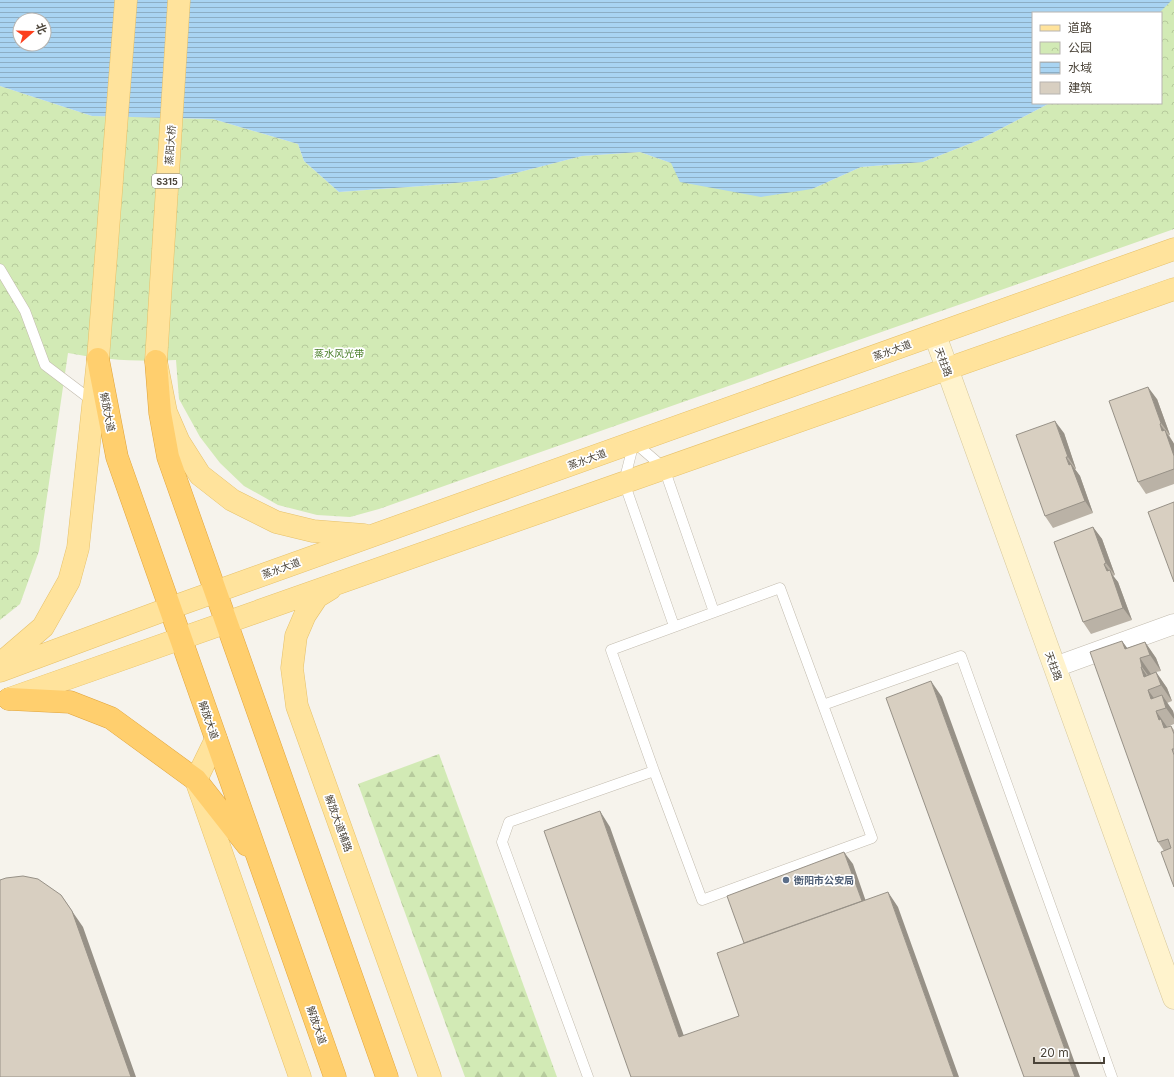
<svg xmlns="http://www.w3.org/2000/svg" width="1174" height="1077" font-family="Inter,'Noto Sans SC',sans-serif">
	<defs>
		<pattern id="forest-firs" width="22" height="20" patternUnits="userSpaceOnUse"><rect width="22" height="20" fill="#d2eab5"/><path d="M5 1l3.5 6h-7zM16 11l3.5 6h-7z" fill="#b6ca9c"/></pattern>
		<pattern id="park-crowns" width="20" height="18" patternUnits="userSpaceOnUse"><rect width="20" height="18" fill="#d2eab5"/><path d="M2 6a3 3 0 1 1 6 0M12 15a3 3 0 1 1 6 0" fill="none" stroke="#b6ca9c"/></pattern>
		<pattern id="water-rules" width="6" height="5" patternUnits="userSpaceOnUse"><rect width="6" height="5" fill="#a9d4f2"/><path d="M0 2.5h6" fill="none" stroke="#8caec5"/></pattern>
	</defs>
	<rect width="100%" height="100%" fill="#f6f3ec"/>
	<path fill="url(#forest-firs)" d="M439,754L557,1077H465L358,784Z"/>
	<path fill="url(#park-crowns)" d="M1171,0H1174V229L379,509L350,517L317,515L278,505L244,486L220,463L200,437L179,399L176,360C139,362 104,360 68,353L39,551L20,604L0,620V86L92,116L213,119L298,144L304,161L339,192L422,186L488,180L582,156L640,152L671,163L812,189L861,167L923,162L979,140L1050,103H1161V13H1157Z"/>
	<path fill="url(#water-rules)" fill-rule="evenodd" d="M0,0H1172L1159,13H1033V103H1050L979,140L923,162L861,167L812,189L761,197L680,182L671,163L640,152L582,156L488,180L422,186L339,192L304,161L298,144L213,119L92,116L0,86ZM20,20H44V44H20Z"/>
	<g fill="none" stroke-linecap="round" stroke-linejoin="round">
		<defs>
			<path id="lane" d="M0,269L25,311L45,365L94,402
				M674,626L624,482L634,442L664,468L714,612
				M654,771L702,900L872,838L823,705
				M588,1077L502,842L509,822L654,771L611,650L780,588L823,705L961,656L1112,1077"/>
			<path id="street" d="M1055,667L1174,624"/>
			<path id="secondary" d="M935,335L1174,998"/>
			<path id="primary" d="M179,0L156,361L166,412L179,442L200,475L232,500L276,522L313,531L364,535
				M330,589L317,597L305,615L296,636L292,668L297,706L430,1077
				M0,664L43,627L69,581L78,548L98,359L126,0
				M0,671L170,608L1174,249
				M9,699L1174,289
				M216,739L196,780L300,1077"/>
			<path id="highway" d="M98,359L117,457L335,1077
				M156,361L160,413L168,457L387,1077
				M9,699L70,702L111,718L196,780L247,845"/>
		</defs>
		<use href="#lane" stroke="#c2bbae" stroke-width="11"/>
		<use href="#street" stroke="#c2bbae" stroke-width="21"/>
		<use href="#secondary" stroke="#d6c79b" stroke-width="23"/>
		<use href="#primary" stroke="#e6c16a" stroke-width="23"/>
		<use href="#highway" stroke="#e0a43c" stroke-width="23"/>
		<use href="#lane" stroke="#fff" stroke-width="10"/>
		<use href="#street" stroke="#fff" stroke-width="20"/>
		<use href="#secondary" stroke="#fff3cd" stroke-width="22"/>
		<use href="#primary" stroke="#ffe39c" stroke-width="22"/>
		<use href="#highway" stroke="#ffcf6e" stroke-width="22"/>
	</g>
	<path fill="#bab2a6" d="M1157,399L1170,435H1169L1174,444V484L1146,494L1138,482Z
		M1064,433L1076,469H1075L1080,476L1093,513L1053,528L1045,516Z
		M1093,527L1102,539L1115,575L1113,576L1118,582L1132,620L1091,634L1083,622Z
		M1122,641L1127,648L1145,642L1156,658L1161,671L1156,672L1167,688L1172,701L1167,703L1173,711L1174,715V724L1167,727L1171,726L1174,730V887L1164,851L1158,842Z"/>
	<path fill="#979187" d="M1148,387L1157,399L1170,435L1161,423Z
		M1055,421L1064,433L1076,469L1068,457Z
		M1160,424L1173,442L1174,444V456L1162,431Z
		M1066,457L1080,476L1093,513L1085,501Z
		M1093,527L1102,539L1115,575L1106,563Z
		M1104,564L1118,582L1132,620L1123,608Z
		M1122,641L1133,656L1125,649Z
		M1145,642L1156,658L1161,671L1150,655Z
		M1140,658L1151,674L1153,682L1142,667Z
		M1141,667L1152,683L1144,677Z
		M1156,672L1167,688L1172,701L1161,685Z
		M931,681L942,697L1080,1077H1075Z
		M1148,690L1159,705L1151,699Z
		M1162,695L1173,711L1174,715V719L1166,708Z
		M1156,711L1172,734L1164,728L1159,720Z
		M600,811L610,827L690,1053L679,1037Z
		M844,852L853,864L871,916L863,904Z
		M888,892L898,907L959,1077H954Z
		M61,895L83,927L136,1077H131Z"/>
	<path fill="#d8cfc1" stroke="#979187" d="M1148,387L1161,423L1160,424L1162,431L1165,430L1174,456V469L1138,482L1109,401Z
		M1055,421L1068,457H1066L1069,465L1071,464L1085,501L1045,516L1016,435Z
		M1174,502V582L1148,512Z
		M1093,527L1106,563L1104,564L1107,571L1110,570L1123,608L1083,622L1054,542Z
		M1122,641L1125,649L1145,642L1150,655L1140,658L1142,667H1141L1144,677L1156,672L1161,685L1148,690L1151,699L1162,695L1166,708L1156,711L1159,720L1161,719L1164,728L1171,726L1174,734V749H1172L1174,755V887L1161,852L1171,848L1168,839L1158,842L1090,652Z
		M931,681L1075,1077H1024L886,698Z
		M600,811L679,1037L739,1016L717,953L888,892L954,1077H631L544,831Z
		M844,852L862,901L744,943L727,896Z
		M23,876L38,879L61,895L72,911L131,1077H0V880L6,878Z"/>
	<circle fill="#5c6f8a" stroke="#fff" stroke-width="1.5" cx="786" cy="880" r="4"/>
	<g text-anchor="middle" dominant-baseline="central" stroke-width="3.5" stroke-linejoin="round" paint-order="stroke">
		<rect fill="#fff" stroke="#817c74" stroke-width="1" x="152" y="174" width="30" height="14" rx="3"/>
		<g font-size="9" font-weight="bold" fill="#4b4439">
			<text x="167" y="181">S315</text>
		</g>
		<g font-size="10" fill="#4b4439" stroke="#fff">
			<text transform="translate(170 145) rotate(-86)">蒸阳大桥</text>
			<text transform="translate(892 350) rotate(-20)">蒸水大道</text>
			<text transform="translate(944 362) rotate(70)">天柱路</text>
			<text transform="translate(108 412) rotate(79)">解放大道</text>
			<text transform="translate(587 459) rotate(-20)">蒸水大道</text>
			<text transform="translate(281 568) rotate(-20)">蒸水大道</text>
			<text transform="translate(1054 666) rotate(70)">天柱路</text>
			<text transform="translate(209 720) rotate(71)">解放大道</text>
			<text transform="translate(339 823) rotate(70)">解放大道辅路</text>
			<text transform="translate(317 1025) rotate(71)">解放大道</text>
		</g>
		<g font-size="10" fill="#4a7f2a" stroke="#fff">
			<text x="339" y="353">蒸水风光带</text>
		</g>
		<g font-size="10" font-weight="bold" fill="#4e5e75" stroke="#fff" text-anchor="start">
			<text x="794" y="880">衡阳市公安局</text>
		</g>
	</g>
	<rect x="1032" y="12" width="130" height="92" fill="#ffffff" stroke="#b7b4b0"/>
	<rect x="1040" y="25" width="20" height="6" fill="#ffe39c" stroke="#b7b4b0"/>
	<text x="1068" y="32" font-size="12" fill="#4b4439">道路</text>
	<rect x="1040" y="42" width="20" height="12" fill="url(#park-crowns)" stroke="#b7b4b0"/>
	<text x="1068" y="52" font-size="12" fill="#4b4439">公园</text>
	<rect x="1040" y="62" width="20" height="12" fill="url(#water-rules)" stroke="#b7b4b0"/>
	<text x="1068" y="72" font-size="12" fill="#4b4439">水域</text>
	<rect x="1040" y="82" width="20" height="12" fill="#d8cfc1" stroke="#b7b4b0"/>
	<text x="1068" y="92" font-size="12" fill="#4b4439">建筑</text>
	<g transform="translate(32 32) rotate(70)"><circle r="19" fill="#ffffff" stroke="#b7b4b0"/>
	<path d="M0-3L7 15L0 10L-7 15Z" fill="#fc3f1d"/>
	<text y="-6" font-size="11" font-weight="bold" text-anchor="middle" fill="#4b4439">北</text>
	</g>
	<path d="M1034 1057v6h70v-6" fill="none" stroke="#4b4439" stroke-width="2"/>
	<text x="1040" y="1057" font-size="12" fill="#4b4439" stroke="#ffffff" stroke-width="3" paint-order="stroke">20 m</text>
</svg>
